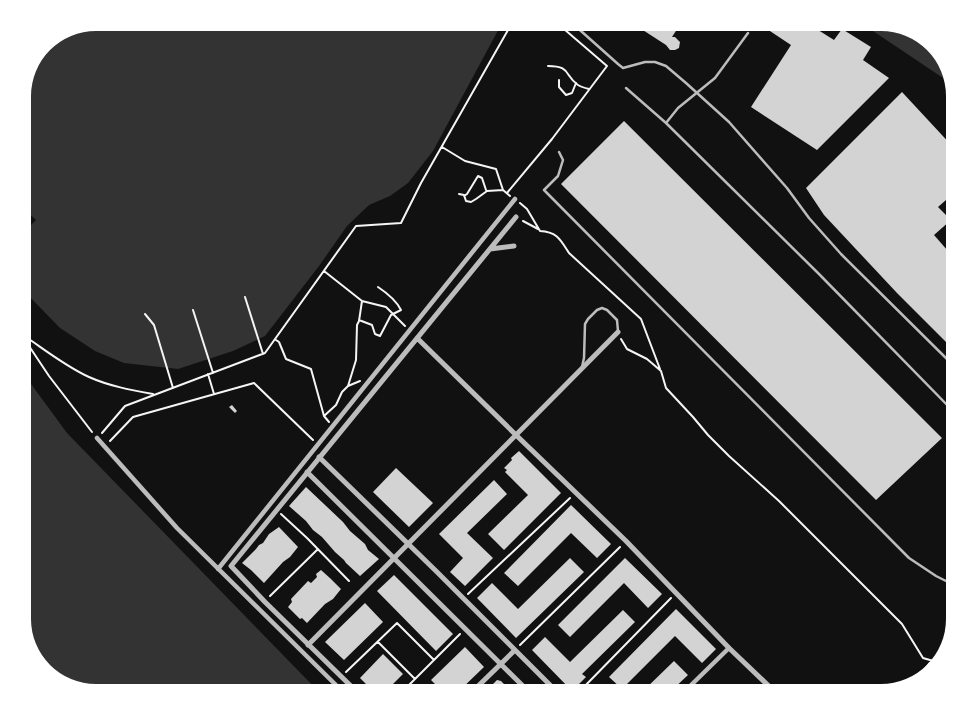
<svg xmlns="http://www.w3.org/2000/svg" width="977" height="715" font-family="'Fira Sans',sans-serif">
	<rect width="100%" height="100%" fill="#111"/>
	<path fill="#333" d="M97,23H502L433,151L408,183L390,196L369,205L347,226L319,266L265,336L233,351L178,369L124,363L95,351L60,328L23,290V91L47,41Z
		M861,23H881L925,38L947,64L952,84Z
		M23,373L67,433L319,692H96L52,677L32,655L23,623Z"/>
	<path fill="#111" d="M23,208L36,220L27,229L23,225Z"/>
	<path fill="#d3d3d3" d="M632,23H681L672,37H675L680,42L679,48L675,50H670L666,45Z
		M758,23H807L834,40L842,29L871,47L863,60L889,78L817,150L751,107L791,45Z
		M902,92L954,148V193L938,207L951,220L934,235L948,251L954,246V350L897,293L824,215L806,188Z
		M624,121L942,438L876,500L561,184Z
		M232,405L237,411L235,413L229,407Z
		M519,451L561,493L504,550L488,534L528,495L505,472L507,470L504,468L512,460L511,458Z
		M396,468L433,503L409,527L373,492Z
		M494,480L507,494L467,533L493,558L465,586L450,572L463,558L439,534Z
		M306,487L343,522L350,531L365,544L368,550L379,559L360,576L346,563L344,560L335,552L322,537L313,530L306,521L289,506Z
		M571,505L611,544L597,558L571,533L518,586L504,573Z
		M279,527L298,547L290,557L283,562L264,583L251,570L242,563L256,549L259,545L263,543L269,534Z
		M570,558L584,572L516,638L477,598L492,583L518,609Z
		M625,558L662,594L648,608L624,583L570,637L558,625Z
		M321,570L331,579L341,589L333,599L325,604L307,623L302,618L300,619L288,607L292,602L291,599L308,581L311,583L317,577L316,574Z
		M394,575L453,634L436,651L377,591Z
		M365,603L383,622L344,660L325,642Z
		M676,609L716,649L702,663L675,636L622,689L609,677Z
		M623,610L635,622L582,674L586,677L572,691L532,650L545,637L570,662Z
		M465,647L484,667L458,692H443L431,680Z
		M383,654L403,674L385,692H374L360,678Z
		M674,661L688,675L670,692H642Z
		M497,680L501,681L512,692H485Z
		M596,687L601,692H591Z
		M705,687L708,690L711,687L716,692H699Z"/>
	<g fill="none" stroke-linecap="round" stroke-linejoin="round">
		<path stroke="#f5f5f5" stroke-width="2" d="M548,66C571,66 564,75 578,85C581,87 585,88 589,89
			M559,80V87L566,95L572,93L576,83
			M442,147L465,161L496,169L503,190L510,196
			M507,193L552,139L607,66L557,23
			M459,194L464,195L466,201L471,202L476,199L487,191L503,190
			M464,196L467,194L478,176L482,178L486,190
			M520,203L527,209L540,231C557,232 560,239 569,253L641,319L660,369
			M523,221L538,229
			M324,271L362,301L386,307L405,326
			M245,297L263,354
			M193,310L213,373
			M145,314L154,325L173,388
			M359,320L372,325L375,334L380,336L391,315L401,310C396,300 387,293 378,287
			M23,335C44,349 65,366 89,377C109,386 131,390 153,394
			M23,337L49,376L92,432
			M621,339L627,349L647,359L661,371L666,388L693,417L708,435L729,456L779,501L902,624L923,658L940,663
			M276,340L279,342L286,359L311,369L324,416L329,422
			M208,374L214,394
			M348,386L360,381
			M324,416L336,405L342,392L348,386L356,360L357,325L359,321L362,301
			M102,433L125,406L265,353L356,226L401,223L421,183L512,23
			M110,441L133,417L254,383L313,440
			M281,514L307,538L349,581
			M468,594L570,498
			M270,596L318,549
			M378,642L415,679
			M520,645L620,547
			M346,672L397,623L434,660
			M912,685L932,660
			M402,692L460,634
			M579,692L671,598"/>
		<path stroke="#bcbcbc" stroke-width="2.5" d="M572,23L618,64L623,68L645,62H655L666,66L686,83L729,122L787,188L809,218L841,254L954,366
			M626,88L666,123L819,274L954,412
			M666,123L678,108L715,78L748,33
			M559,152L563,160L558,176L544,190L909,558L936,576L954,585
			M582,367L584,358L585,324L588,319L597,310L602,308L607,310L617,320L618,331"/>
		<path stroke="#bcbcbc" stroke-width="4.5" d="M97,438L177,528L343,692
			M218,569L515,199
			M684,692L729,648"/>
		<path stroke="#bcbcbc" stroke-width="5" d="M490,249L514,246
			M417,338L516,435L626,541L729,648L775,692
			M319,457L436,571L557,692
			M307,472L529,692
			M308,645L618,332
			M357,692L265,602L231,566L516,217
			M472,692L515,650"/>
	</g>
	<path d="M0 0H977V715H0ZM96 31H881A65 65 0 0 1 946 96V619A65 65 0 0 1 881 684H96A65 65 0 0 1 31 619V96A65 65 0 0 1 96 31Z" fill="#fff" fill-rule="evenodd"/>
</svg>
